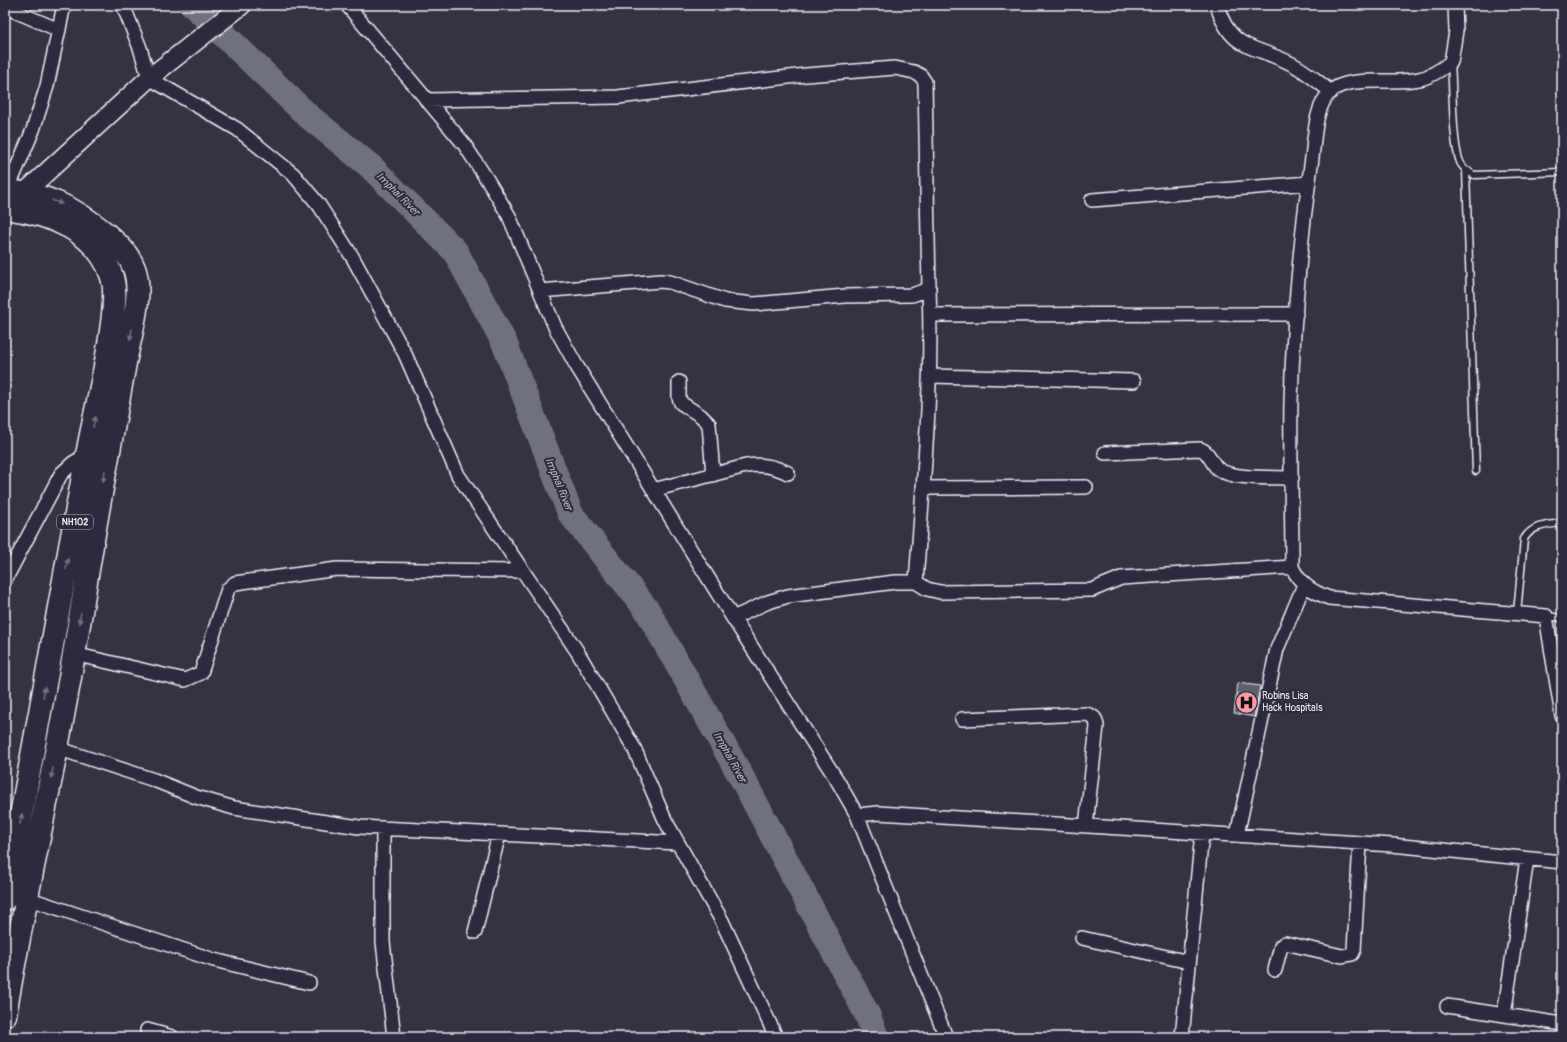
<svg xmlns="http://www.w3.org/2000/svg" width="1567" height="1042" font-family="Pangolin,sans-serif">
	<rect width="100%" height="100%" fill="#363244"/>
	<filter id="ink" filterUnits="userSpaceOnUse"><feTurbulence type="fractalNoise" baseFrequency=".025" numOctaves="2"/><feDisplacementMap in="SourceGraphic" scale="8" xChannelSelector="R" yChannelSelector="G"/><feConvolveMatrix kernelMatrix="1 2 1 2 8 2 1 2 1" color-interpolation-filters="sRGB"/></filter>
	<g filter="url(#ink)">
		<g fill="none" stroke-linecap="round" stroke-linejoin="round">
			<path stroke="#70717f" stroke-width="26" d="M193,5L307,115L370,166L455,251L504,342L570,513L647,610L742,778L867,1014L876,1037"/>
		</g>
		<path fill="#605e6e" stroke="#e8f1f8" d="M1238,683L1260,686L1254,717L1234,713Z"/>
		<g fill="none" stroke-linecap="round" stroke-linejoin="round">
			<defs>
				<path id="lane" d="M1451,62C1453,86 1452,143 1460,162C1463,169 1468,171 1474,175L1562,172
					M1466,170L1476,471
					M1517,613L1524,539C1532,525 1547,525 1562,523
					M1546,616L1562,618"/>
				<path id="street" d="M123,5L140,48L149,78L237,129L293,174L319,205L353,258L405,354L458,475L577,651L634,748L665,820L722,921L776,1037
					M347,5L464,144L488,181L509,216L555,327L576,365L733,618L837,780L857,815L946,1037
					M1217,5C1230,51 1254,45 1290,63C1305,70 1318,82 1331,92
					M1455,5L1456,31L1451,62C1442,69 1431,77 1419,79C1395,85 1349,74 1330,92C1313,110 1315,142 1311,165C1300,243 1293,323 1291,402C1290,457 1292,512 1292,567C1300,584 1311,591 1329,598L1546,616L1562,716
					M5,7L59,30
					M426,100L618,97L806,75L895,68L914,72L921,76L925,82L929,289L912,295L845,296L754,304L725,301L670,282L660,281L540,291
					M7,191L33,130L47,86L64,5
					M1092,200L1309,183
					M930,315L1296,314
					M930,376L1134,381
					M679,382V398L681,403L701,416L709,424L713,475
					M1105,453L1200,449C1209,451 1211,463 1218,469C1233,480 1273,477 1292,478
					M923,488L1086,487
					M653,490L746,466C762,464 773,466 788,473
					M5,580L61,474L73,463L90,453
					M916,582C923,484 933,387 929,289
					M733,618L768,602L788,596L895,582H916L927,589L940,592L1092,590L1121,578L1292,567
					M74,654L185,680L201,673L228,589L235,583L337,569L523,571
					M962,719L1086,714C1094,716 1096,718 1097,726L1086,826
					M57,748L154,780L196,797L234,808L359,827L678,843
					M857,815L878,813L1392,845L1562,862
					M383,828V942L394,1037
					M1237,835L1277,649L1304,585
					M27,898L214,960L309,983
					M475,932L499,834
					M1082,938L1189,962
					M1275,970L1281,946L1285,943L1342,956L1352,954L1354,950L1360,843
					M1447,1006L1562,1024
					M1504,1015L1527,859
					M147,1030L172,1037
					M1182,1037L1202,833"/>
				<path id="secondary" d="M14,198L24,193L149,78L242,5"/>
				<path id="highway" d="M5,191C46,194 73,207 105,233C116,242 129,254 134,268C144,294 130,336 125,363C119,396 113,429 107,462C92,539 81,617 67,694C48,801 23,907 5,1015
					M5,208C48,213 98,231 112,277C116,291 114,308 112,323C107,367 95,411 87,455C59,603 34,751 5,899"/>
			</defs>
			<use href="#lane" stroke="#e8f1f8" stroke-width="9"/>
			<use href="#street" stroke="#e8f1f8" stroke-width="16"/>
			<use href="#secondary" stroke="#e8f1f8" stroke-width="21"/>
			<use href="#highway" stroke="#e8f1f8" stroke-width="25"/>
			<use href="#lane" stroke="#2f2a3d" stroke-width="6"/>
			<use href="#street" stroke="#2f2a3d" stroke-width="13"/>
			<use href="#secondary" stroke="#2f2a3d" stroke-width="18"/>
			<use href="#highway" stroke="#2f2a3d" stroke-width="22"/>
		</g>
		<defs><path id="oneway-solid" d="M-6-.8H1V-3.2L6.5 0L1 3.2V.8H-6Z"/></defs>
		<g fill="#70707e">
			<use href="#oneway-solid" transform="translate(57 202) rotate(20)"/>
			<use href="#oneway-solid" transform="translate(131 334) rotate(101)"/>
			<use href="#oneway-solid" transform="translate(94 422) rotate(-78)"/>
			<use href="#oneway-solid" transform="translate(104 476) rotate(100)"/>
			<use href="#oneway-solid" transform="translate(67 564) rotate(-80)"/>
			<use href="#oneway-solid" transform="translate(80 618) rotate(100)"/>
			<use href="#oneway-solid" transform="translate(44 692) rotate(-80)"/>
			<use href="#oneway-solid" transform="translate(52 773) rotate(101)"/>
			<use href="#oneway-solid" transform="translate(21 819) rotate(-79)"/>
		</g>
	</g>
	<defs>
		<symbol id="hospital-disc" viewBox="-11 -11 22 22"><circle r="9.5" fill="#ff9aa2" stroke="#2f2a3d"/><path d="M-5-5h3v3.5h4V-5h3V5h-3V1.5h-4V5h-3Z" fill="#111"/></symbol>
	</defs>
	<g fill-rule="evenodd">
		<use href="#hospital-disc" x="1234" y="690" width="25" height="25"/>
	</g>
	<g text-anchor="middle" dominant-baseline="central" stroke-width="4" stroke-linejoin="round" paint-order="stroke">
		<rect fill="#2f2a3d" stroke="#b0b5c0" stroke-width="1" x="57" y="515" width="36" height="14" rx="3"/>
		<g font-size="9" font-weight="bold" fill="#e8f1f8">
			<text x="75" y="522">NH102</text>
		</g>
		<g font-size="10" fill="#e8f1f8" stroke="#2f2a3d" text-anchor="start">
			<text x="1262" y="696">Robins Lisa<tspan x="1262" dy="12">Hack Hospitals</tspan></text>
		</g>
		<g font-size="11" font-style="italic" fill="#b2b7c2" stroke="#2f2a3d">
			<text transform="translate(398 194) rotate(45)">Imphal River</text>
			<text transform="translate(559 484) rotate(68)">Imphal River</text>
			<text transform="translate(730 757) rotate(61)">Imphal River</text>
		</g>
	</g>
	<rect width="1567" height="1042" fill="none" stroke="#2f2a3d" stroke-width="20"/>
	<rect x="10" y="10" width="1547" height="1022" fill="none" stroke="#e8f1f8" stroke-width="1.5" filter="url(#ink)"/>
</svg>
